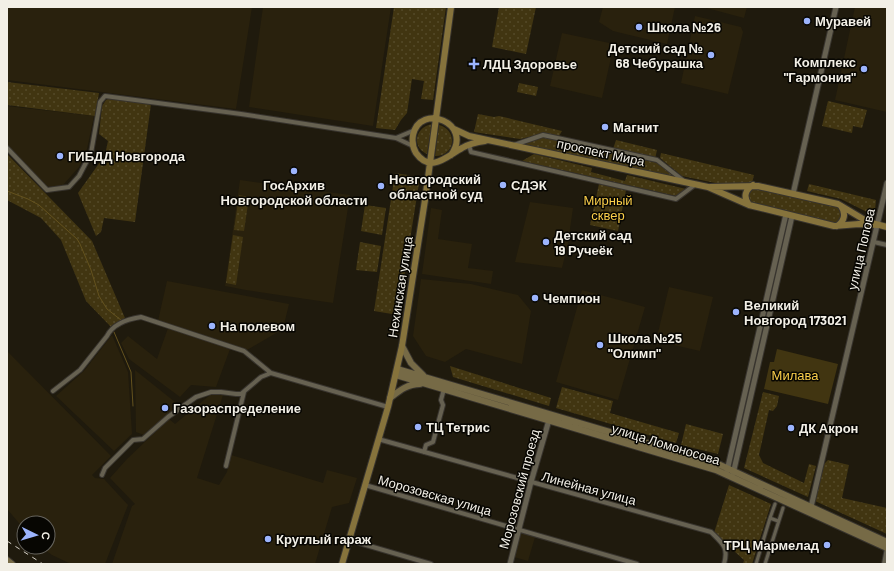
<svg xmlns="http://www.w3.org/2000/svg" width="894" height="571" font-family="Barlow,sans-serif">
	<defs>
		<pattern id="grass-dots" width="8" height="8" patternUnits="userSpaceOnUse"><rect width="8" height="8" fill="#413511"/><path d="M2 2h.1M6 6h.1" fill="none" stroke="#544928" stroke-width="1.8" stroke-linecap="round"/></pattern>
	</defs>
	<rect width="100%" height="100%" fill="#1f1a0d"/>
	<path fill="#29210d" d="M7,7H252L236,109L7,80Z
		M263,7H391L373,126L249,107Z
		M603,7H675L667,44L613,31L599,22Z
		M703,7H747L744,18Z
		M855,7H887V112L835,100Z
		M695,16L741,27L743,32L728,94L681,83Z
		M562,33L614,44L602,98L550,86Z
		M7,106L94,116L87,149L79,167L63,185L46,187L7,145Z
		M240,180L350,195L333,303L246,290L225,286Z
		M530,202L573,208L568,243L562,268L515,262Z
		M431,208L442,210L438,239L472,244L468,268L493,271L491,284L422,274Z
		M421,279L471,284L518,295L531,311L522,364L466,349L445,362L426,356L413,336Z
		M167,281L289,304L283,329L247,350L158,321Z
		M669,287L713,297L700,351L656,341Z
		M582,290L645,307L618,400L556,382Z
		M168,328L230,349L216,387L191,385L180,397L129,359L121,343L128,336L157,359Z
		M112,335L128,372L132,434L114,451L56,396L84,371Z
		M7,351L111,456L92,475L95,478L104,479L128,505L105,564H71L52,555L41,547H48V523H24V529L7,509Z
		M135,370L180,406L144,435L136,432Z
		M210,395H223L197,478L219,485L227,472L231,455L323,483L327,470L357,478L349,503L332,507L315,564H112L132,506L135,504L110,478L127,459L169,419L175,424Z
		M521,533L535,537L528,561L514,557Z"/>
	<path fill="url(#grass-dots)" d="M394,7H446L433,100L421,99L424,81L412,79L407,113L401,120L395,130L376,128Z
		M499,7H536L526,54L492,47Z
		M7,82L99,93L95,116L7,105Z
		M519,83L538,87L536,96L517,92Z
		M110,98L151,104L135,222L104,218L101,232L96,236L78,193L105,155L108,141L99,134L102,106L106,100Z
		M828,101L867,110L862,128L853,126L852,133L822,126Z
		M478,114L494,117L499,116L562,131L559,136L543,134L520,139L474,132Z
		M432,124L427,154C411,147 415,127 432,124Z
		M439,125C458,130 456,156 435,156Z
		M544,137L658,163L676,177L523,144Z
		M616,140L657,150L655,159L613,149Z
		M661,153L754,175L752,183L725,185L682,176L660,158Z
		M7,154L92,241L125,318L112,328L86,301L61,240L41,218L7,200Z
		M534,154L592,168L591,172L625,181L627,175L686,189L676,196L522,161Z
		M395,173L420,177L398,315L374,311Z
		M599,184L626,190L618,231L590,225Z
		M809,184L876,200L875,210L869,213L841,199L807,191Z
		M753,187L838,206C842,213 843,221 834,223L752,204L748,200L749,192Z
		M239,195L249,197L244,231L234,230Z
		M365,205L386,208L382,235L361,231Z
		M233,235L243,237L236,285L226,283Z
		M360,242L381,246L377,272L356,270Z
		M450,366L551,398L549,406L453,377Z
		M562,387L613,401L610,413L679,433L676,443L556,408Z
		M763,392L779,396L777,406L773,411L769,410L759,455L763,463L804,483L809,464L816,466L808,497L744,468Z
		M686,424L723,434L718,454L681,445Z
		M828,460L849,465L842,498L887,508V534L815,501L824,464Z
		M729,485L771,504L752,564H743L744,560L714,533Z"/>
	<path fill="#413511" d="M777,349L838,364L828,404L764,389L770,362H774Z"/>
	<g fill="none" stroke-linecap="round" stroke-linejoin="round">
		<path stroke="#64521e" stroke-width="1" d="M7,191L28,199L39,205L77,239L80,244L91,270L99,296L107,309L121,320
			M114,332L131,372L133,406"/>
		<defs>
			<path id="pedestrian" d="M775,504L770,518L778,521
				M756,564L770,518
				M765,564L783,508"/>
			<path id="minor" d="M396,138L415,130
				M469,145L471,152L676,199L696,184
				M514,145L543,135L562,139L657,160L684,181
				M7,148L47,190L69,187L79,176L91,153L100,102L105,96L241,114L396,138L413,146
				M874,242L887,245
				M53,391L80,370L107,336C113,324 128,319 141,317L244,351L271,373L388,407
				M378,439L711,532C722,543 729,547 724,564
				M424,452L426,445L433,442L443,405L441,400L444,389
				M226,466L244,392
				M102,475L105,468L133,440L143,439L168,417L196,397L211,392H221L236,394H241L261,377L271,373
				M365,485L637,564
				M349,540L431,564
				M884,564L887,548"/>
			<path id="tertiary" d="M793,194L836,7
				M727,471L786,214
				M733,474L792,216
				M811,507L887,183
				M510,564L531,482L549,420"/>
			<path id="secondary" d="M402,346L411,363L423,375
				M397,369L718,464L887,542
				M396,375L716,470L887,548
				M390,398C399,391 407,384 420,384
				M7,560L12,564"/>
			<path id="primary" d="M454,129L469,136L708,187L749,205L834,226L859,224L878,225
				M451,155C474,123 420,102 413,135C412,141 413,148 416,153C431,174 447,156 462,148C469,144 477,142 485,141
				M710,187L758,186L838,204L868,222L887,227
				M749,205C743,197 745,190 753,185
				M837,226C845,221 846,213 841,206
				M342,564L388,407L402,346L425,200L451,7"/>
		</defs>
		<use href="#pedestrian" stroke="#38342e" stroke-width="5"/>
		<use href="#minor" stroke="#38342e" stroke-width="6"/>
		<use href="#tertiary" stroke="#38342e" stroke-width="7"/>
		<use href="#secondary" stroke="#38342e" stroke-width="8"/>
		<use href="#primary" stroke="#38342e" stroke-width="8"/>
		<use href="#pedestrian" stroke="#666151" stroke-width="3"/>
		<use href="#minor" stroke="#666151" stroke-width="4"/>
		<use href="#tertiary" stroke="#666151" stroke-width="5"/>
		<use href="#secondary" stroke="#766a46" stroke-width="6"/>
		<use href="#primary" stroke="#86733c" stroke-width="6"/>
		<path stroke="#d7d3ca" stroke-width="1" stroke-dasharray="5 5" stroke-linecap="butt" d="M7,541L43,564"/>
	</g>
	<g fill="#9cb4fd" stroke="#070602" stroke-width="1.5">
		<circle cx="807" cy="21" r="4"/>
		<circle cx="639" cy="27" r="4"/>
		<circle cx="711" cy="55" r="4"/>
		<path d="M472 58h4v4h4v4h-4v4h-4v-4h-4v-4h4z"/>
		<circle cx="864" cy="69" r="4"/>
		<circle cx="605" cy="127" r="4"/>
		<circle cx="60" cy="156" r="4"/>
		<circle cx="294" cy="171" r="4"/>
		<circle cx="503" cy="185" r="4"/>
		<circle cx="381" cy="186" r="4"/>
		<circle cx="546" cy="242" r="4"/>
		<circle cx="535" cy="298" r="4"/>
		<circle cx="736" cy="312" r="4"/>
		<circle cx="212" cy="326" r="4"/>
		<circle cx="600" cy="345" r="4"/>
		<circle cx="165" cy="408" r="4"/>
		<circle cx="418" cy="427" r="4"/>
		<circle cx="791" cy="428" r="4"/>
		<circle cx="268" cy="539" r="4"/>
		<circle cx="827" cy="545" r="4"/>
	</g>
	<g text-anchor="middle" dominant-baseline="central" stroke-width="3" stroke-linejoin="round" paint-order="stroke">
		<g font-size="13" font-weight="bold" fill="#f2efe6" stroke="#070602" text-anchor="start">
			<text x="815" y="21">Муравей</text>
			<text x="647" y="27">Школа №26</text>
			<text x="703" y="48" text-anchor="end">Детский сад №<tspan x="703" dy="15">68 Чебурашка</tspan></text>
			<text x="856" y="62" text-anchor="end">Комплекс<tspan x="856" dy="15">"Гармония"</tspan></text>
			<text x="483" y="64">ЛДЦ Здоровье</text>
			<text x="613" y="127">Магнит</text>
			<text x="68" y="156">ГИБДД Новгорода</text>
			<text x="389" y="179">Новгородский<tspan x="389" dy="15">областной суд</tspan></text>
			<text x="294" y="185" text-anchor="middle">ГосАрхив<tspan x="294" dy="15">Новгородской области</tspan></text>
			<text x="511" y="185">СДЭК</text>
			<text x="554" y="235">Детский сад<tspan x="554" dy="15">19 Ручеёк</tspan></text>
			<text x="543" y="298">Чемпион</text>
			<text x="744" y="305">Великий<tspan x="744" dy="15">Новгород 173021</tspan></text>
			<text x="220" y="326">На полевом</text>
			<text x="608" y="338">Школа №25<tspan x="608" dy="15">"Олимп"</tspan></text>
			<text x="173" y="408">Газораспределение</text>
			<text x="426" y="427">ТЦ Тетрис</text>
			<text x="799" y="428">ДК Акрон</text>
			<text x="276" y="539">Круглый гараж</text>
			<text x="819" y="545" text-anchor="end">ТРЦ Мармелад</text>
		</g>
		<g font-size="13" fill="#f2efe6" stroke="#070602">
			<text transform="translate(601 152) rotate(12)">проспект Мира</text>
			<text transform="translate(861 249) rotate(-77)">улица Попова</text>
			<text transform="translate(400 287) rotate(-81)">Нехинская улица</text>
			<text transform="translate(666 444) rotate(17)">улица Ломоносова</text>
			<text transform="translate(589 488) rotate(15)">Линейная улица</text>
			<text transform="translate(519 489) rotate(-75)">Морозовский проезд</text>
			<text transform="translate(435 495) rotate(16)">Морозовская улица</text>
		</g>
		<g font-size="13" fill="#face4a" stroke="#070602">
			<text x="608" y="200">Мирный<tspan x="608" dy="15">сквер</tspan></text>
			<text x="795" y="375">Милава</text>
		</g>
	</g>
	<rect width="894" height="571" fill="none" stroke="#f2efe6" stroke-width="16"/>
	<g transform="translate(36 535) rotate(95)"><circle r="19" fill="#070602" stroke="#65635d"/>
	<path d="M0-3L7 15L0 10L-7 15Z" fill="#9cb4fd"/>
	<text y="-6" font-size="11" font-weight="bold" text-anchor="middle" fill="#f2efe6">С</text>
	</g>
</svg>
